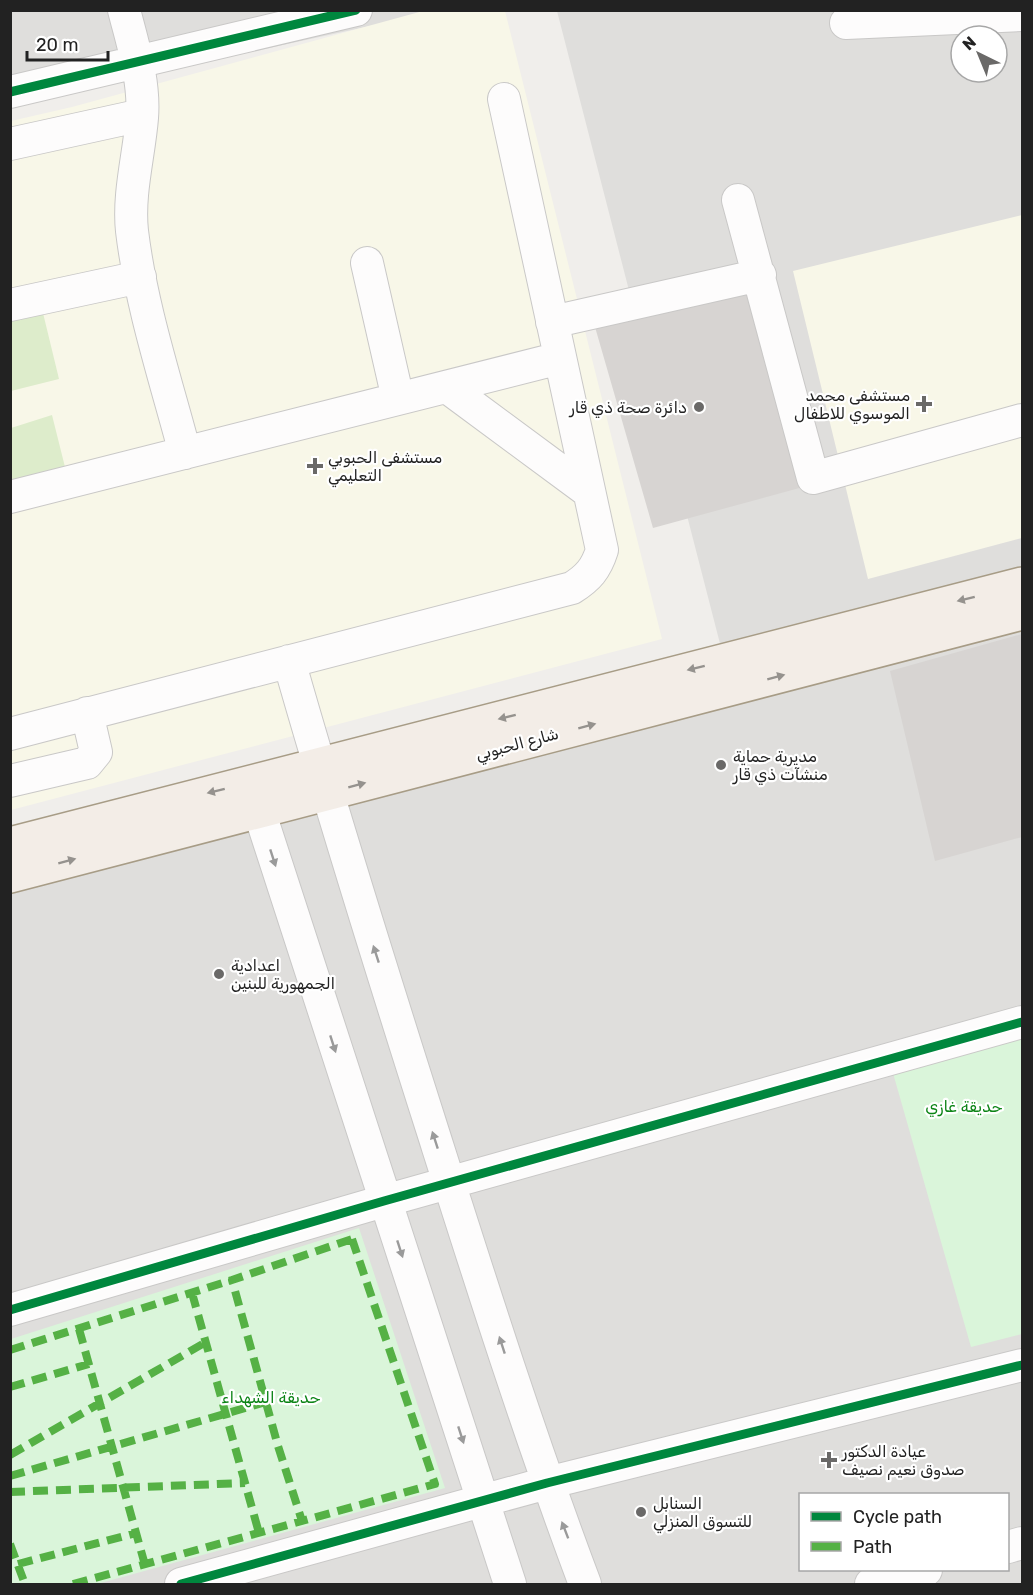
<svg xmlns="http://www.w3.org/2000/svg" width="1033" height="1595" font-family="Rubik,'Noto Naskh Arabic',sans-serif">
	<rect width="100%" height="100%" fill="#f0eeeb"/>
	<path fill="#dfdedc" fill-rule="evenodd" d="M11,10L439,11L11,104Z
		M557,11H1022V1584H11V887L734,698ZM961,36H997V72H961ZM800,1494H1008V1570H800Z"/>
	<path fill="#f8f7e8" d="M423,11H505L662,639L11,810V121L72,107Z
		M1022,215V538L868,579L793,271Z"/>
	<path fill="#ddeccb" d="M43,313L59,379L11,391L10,320Z
		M52,415L65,467L11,480V428Z"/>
	<path fill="#daf5da" d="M1022,1029V1334L971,1347L891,1066Z
		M359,1228L445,1488L97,1584H11V1339Z"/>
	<path fill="#d7d4d2" d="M745,289L803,487L653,528L595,327Z
		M1022,634V837L935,861L890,671Z"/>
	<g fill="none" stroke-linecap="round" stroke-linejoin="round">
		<defs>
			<path id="minor" d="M124,10C133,45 145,82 142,118C139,155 128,194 132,231C141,306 166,381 185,453
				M846,23L1022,15
				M10,92L356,10
				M10,144L142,115
				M738,200L813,478L1022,420
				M367,263L398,399
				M10,305L140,277
				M552,322L760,275
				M447,387L589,492
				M10,497L560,358
				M289,661C334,819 383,975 433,1132C481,1283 529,1435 585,1584
				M10,734L572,588C588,578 596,569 602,550L504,99
				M10,781L87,763L96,752L87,713
				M251,786L510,1584
				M10,1310L384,1201L1022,1022
				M1008,1547L1022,1543
				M181,1584L547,1483L1022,1365
				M871,1584L926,1570"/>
			<path id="major" d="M10,844L1022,584
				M10,876L1022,613"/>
		</defs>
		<use href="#minor" stroke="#c9c8c7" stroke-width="34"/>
		<use href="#major" stroke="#a79c86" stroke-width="36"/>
		<use href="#minor" stroke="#fdfcfc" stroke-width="32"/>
		<use href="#major" stroke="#f3ede7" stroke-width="33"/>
		<path stroke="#55b145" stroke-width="8" stroke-dasharray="15 8" stroke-linecap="butt" d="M352,1239L435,1484L302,1521L278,1446L232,1280Z
			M192,1293L259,1533
			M79,1329L145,1565
			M10,1350L232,1280
			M10,1387L89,1364
			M10,1455L206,1342
			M10,1476L266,1402
			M10,1492L245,1483
			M10,1544L25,1584
			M18,1564L136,1533
			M73,1584L302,1521"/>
		<defs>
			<path id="cycleway" d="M10,92L356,10
				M10,1310L384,1201L1022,1022
				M181,1584L547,1483L1022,1365"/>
		</defs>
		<use href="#cycleway" stroke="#fff" stroke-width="13"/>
		<use href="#cycleway" stroke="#00873e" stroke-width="9"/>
	</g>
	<defs><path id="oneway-solid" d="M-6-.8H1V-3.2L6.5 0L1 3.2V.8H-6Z" transform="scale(1.5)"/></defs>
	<g fill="#95928e">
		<use href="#oneway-solid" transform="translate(966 599) rotate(166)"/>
		<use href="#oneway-solid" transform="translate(696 668) rotate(166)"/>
		<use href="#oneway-solid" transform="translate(776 677) rotate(-15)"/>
		<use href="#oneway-solid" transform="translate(507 717) rotate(166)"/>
		<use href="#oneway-solid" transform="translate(587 726) rotate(-15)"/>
		<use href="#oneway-solid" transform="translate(357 785) rotate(-15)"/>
		<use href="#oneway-solid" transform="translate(216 791) rotate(166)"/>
		<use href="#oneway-solid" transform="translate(67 861) rotate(-15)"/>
	</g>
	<g fill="#9a9a9a">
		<use href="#oneway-solid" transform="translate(273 858) rotate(72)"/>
		<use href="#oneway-solid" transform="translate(376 954) rotate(-108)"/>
		<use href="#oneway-solid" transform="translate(333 1044) rotate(72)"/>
		<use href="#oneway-solid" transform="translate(435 1140) rotate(-108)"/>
		<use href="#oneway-solid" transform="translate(400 1249) rotate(72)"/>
		<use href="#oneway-solid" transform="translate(502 1345) rotate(-108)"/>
		<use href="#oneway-solid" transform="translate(461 1435) rotate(72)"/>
		<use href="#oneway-solid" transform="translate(565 1530) rotate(-111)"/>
	</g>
	<g fill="#6a6968" stroke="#fff" stroke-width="2">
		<path d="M921 395h6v6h6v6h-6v6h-6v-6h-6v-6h6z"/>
		<circle cx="699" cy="407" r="6"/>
		<path d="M312 457h6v6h6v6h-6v6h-6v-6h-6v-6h6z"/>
		<circle cx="721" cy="765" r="6"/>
		<circle cx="219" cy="974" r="6"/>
		<path d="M826 1451h6v6h6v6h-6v6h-6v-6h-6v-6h6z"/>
		<circle cx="641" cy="1512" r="6"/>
	</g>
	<g text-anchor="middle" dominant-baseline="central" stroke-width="4.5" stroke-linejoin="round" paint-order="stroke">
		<g font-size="16" fill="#222" stroke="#fff" text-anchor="start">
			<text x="910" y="395" text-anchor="end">مستشفى محمد<tspan x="910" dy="18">الموسوي للاطفال</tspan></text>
			<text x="687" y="407" text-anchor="end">دائرة صحة ذي قار</text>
			<text x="328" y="457">مستشفى الحبوبي<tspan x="328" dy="18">التعليمي</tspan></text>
			<text x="733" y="756">مديرية حماية<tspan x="733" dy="18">منشآت ذي قار</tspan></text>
			<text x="231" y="965">اعدادية<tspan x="231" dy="18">الجمهورية للبنين</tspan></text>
			<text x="842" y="1451">عيادة الدكتور<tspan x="842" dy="18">صدوق نعيم نصيف</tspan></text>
			<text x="653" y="1503">السنابل<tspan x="653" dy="18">للتسوق المنزلي</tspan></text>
		</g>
		<g font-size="16" fill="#222" stroke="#fff">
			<text transform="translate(517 744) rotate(-15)">شارع الحبوبي</text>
		</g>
		<g font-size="16" fill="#0c8416" stroke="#fff">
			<text x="964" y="1106">حديقة غازي</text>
			<text x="271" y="1397">حديقة الشهداء</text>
		</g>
	</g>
	<rect width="1033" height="1595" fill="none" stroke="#222222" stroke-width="24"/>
	<rect x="799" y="1493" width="210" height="78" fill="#ffffff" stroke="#a7a7a7" stroke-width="1.5"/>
	<rect x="811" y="1512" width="30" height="9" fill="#00873e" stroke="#a7a7a7" stroke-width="1.5"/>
	<text x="853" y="1523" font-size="18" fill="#222222">Cycle path</text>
	<rect x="811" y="1542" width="30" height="9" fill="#55b145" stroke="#a7a7a7" stroke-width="1.5"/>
	<text x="853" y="1553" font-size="18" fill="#222222">Path</text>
	<g transform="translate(979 54) rotate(317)"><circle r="28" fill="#ffffff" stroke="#a7a7a7" stroke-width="1.5"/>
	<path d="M0-4.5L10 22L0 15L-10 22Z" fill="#6a6968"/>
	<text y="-9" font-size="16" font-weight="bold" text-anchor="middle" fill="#222222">N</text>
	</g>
	<path d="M27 51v9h81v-9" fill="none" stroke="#222222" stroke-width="3"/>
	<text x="36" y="51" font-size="18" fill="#222222" stroke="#ffffff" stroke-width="4.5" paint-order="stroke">20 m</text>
</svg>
